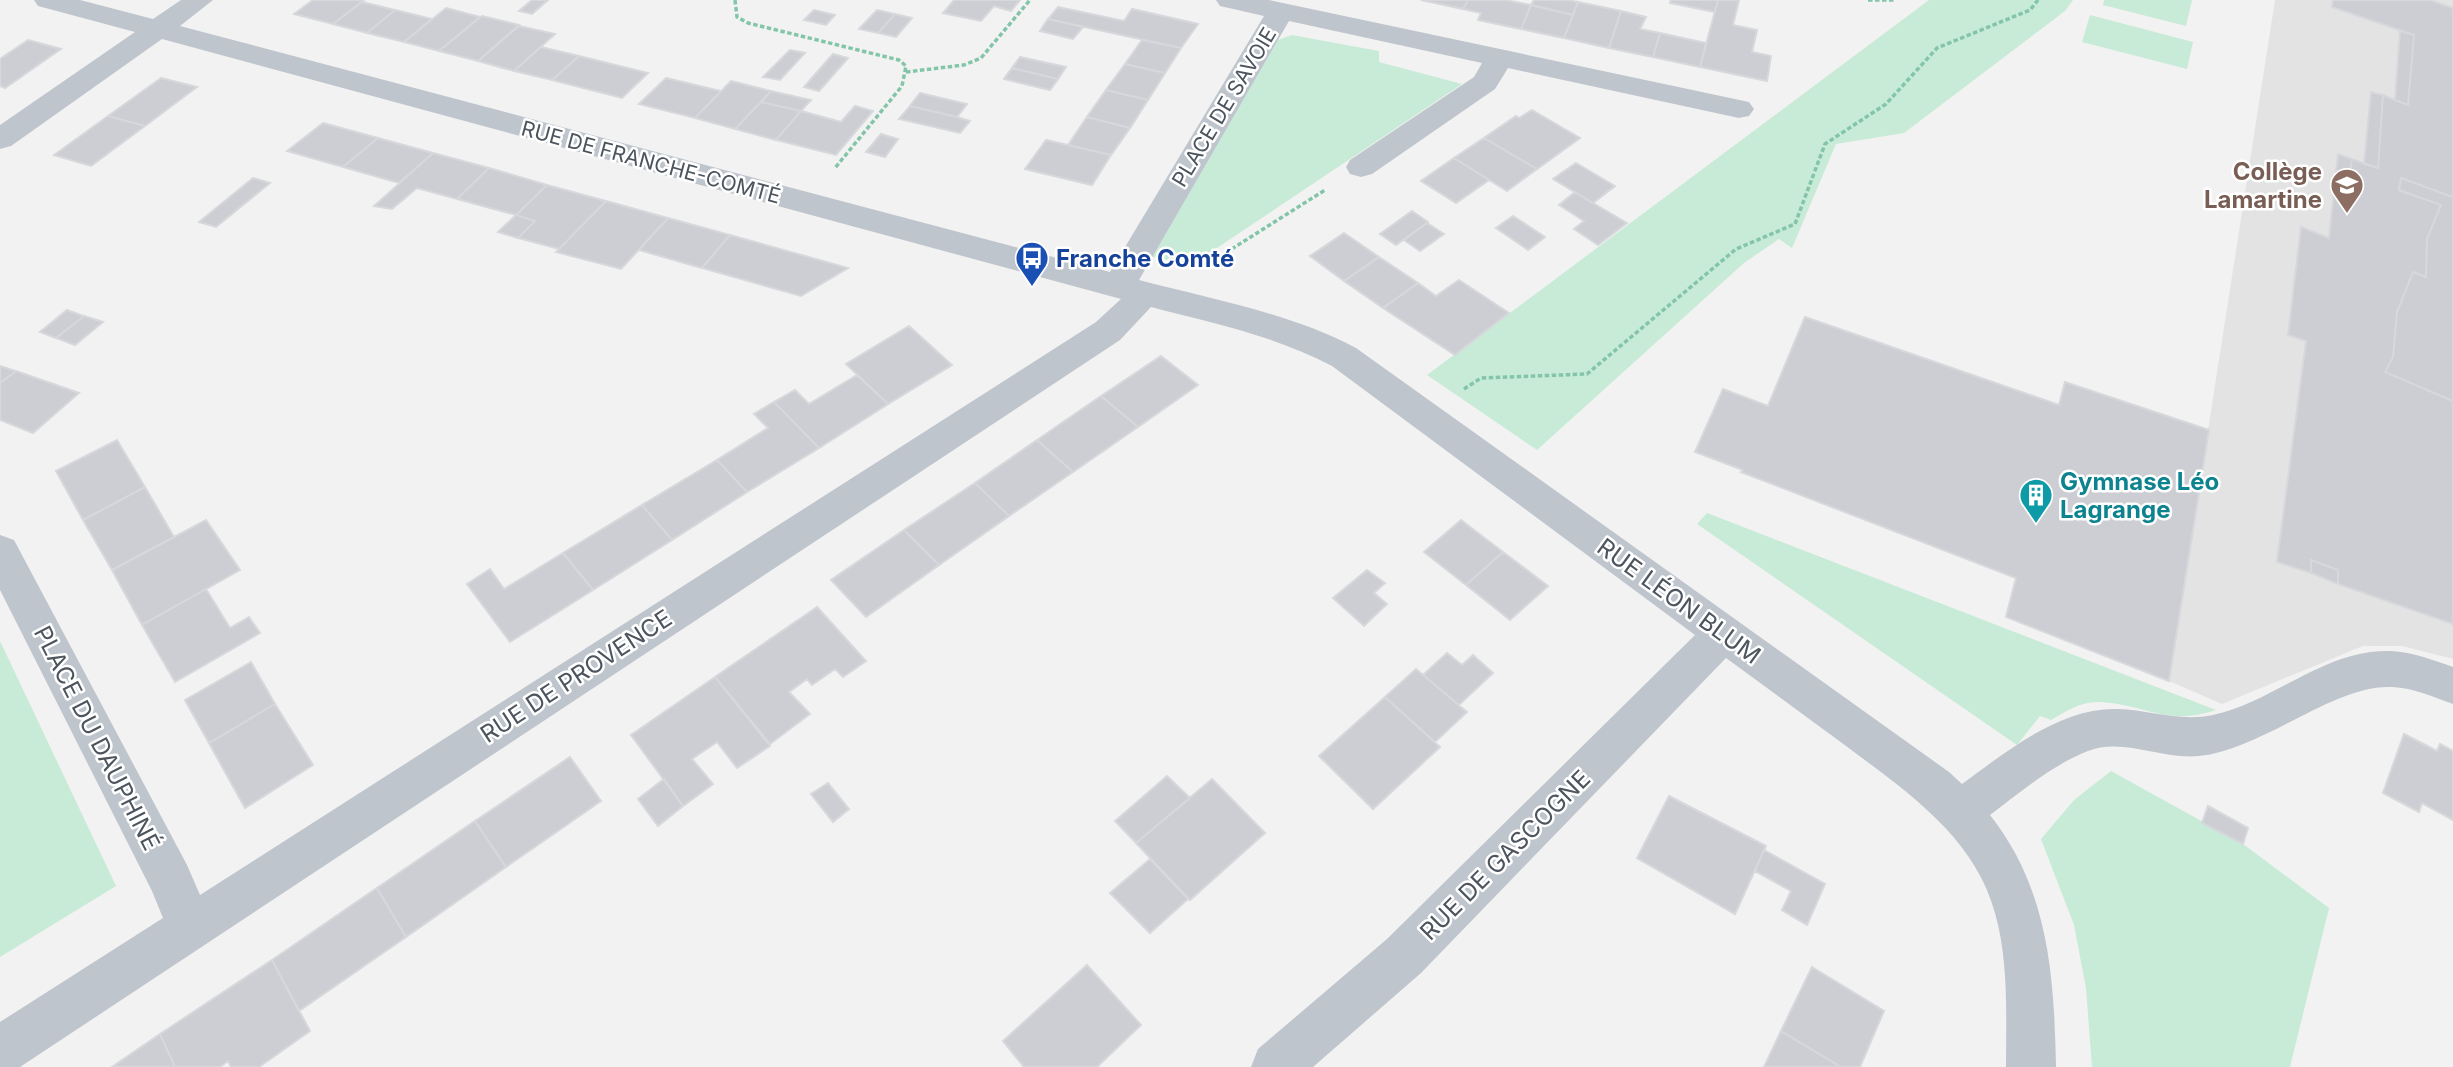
<svg xmlns="http://www.w3.org/2000/svg" width="2453" height="1067" font-family="Inter,sans-serif">
	<rect width="100%" height="100%" fill="#f3f2f2"/>
	<path fill="#e4e3e3" d="M2275,0H2453V659L2402,646H2363L2222,704L2169,681Z"/>
	<path fill="#c7ebd7" d="M1929,0H2073L2065,11L1904,133L1836,144L1792,248L1779,239L1744,263L1537,450L1427,375Z
		M2104,0H2192L2186,26L2103,5Z
		M2090,15L2193,42L2187,69L2082,42Z
		M1292,35L1379,51V62L1462,84L1193,264L1152,257L1278,40Z
		M1707,513L2216,710C2166,727 2143,703 2097,702C2080,702 2065,712 2051,720L2040,716L2017,745L1697,524Z
		M0,641L116,886L0,957Z
		M2111,771L2243,844L2329,908L2290,1067H2092L2086,988L2074,925L2041,839L2074,800Z"/>
	<path fill="#cdced3" stroke="#d6d8dc" stroke-width="2" d="M313,0H364L333,24L294,14Z
		M532,0H548L532,14L519,11Z
		M954,0H1020L1011,11L994,6L981,21L943,13Z
		M1421,0H1468L1463,9Z
		M1468,0H1505L1531,5L1521,29L1478,20L1481,13L1463,9Z
		M1534,0H1568L1578,2L1573,15L1531,5Z
		M1671,0H1718L1715,12L1670,3Z
		M1718,0H1739L1733,25L1757,30L1752,52L1771,56L1767,81L1700,67Z
		M2333,0H2430L2453,8V197L2401,178L2399,190L2441,205L2427,239L2426,277L2413,272L2397,312L2393,357L2385,372L2453,401V624L2338,584V570L2311,560V573L2277,562L2306,341L2288,335L2301,227L2329,238L2334,191L2347,196L2352,159L2378,168L2383,95L2408,105L2414,35L2332,7Z
		M362,2L395,10L367,33L333,24Z
		M1578,2L1621,11L1609,48L1564,38Z
		M1531,5L1573,15L1564,38L1521,29Z
		M1058,7L1124,21L1132,9L1198,24L1181,48L1048,19Z
		M446,8L480,17L439,51L404,42Z
		M395,10L432,19L404,42L367,33Z
		M814,10L835,15L826,25L804,20Z
		M877,10L895,14L878,33L859,29Z
		M1621,11L1646,17L1640,29L1660,33L1653,57L1609,48Z
		M895,14L912,18L896,37L878,33Z
		M482,16L519,25L478,61L439,51Z
		M1048,19L1083,27L1073,39L1040,31Z
		M519,26L555,34L514,71L478,61Z
		M2400,31L2414,35L2408,105L2395,100Z
		M1660,33L1706,43L1700,67L1653,57Z
		M28,40L61,49L5,88L0,86V59Z
		M1142,40L1181,48L1165,73L1125,64Z
		M541,47L579,56L552,80L514,71Z
		M790,50L805,53L780,80L763,77Z
		M833,54L848,58L819,91L804,87Z
		M579,56L648,73L622,98L552,80Z
		M1020,57L1066,67L1058,79L1012,68Z
		M1125,64L1165,73L1148,100L1106,90Z
		M1012,68L1058,79L1050,90L1004,79Z
		M161,78L197,87L145,126L108,116Z
		M666,78L721,91L695,118L639,104Z
		M731,81L771,91L735,129L695,118Z
		M1106,90L1148,100L1130,128L1087,117Z
		M771,91L811,100L801,111L761,102Z
		M2371,92L2383,95L2378,168L2364,164Z
		M920,93L967,104L957,117L910,106Z
		M761,102L801,111L776,140L735,129Z
		M855,106L873,111L836,155L776,140L801,111L841,122Z
		M910,106L957,117L970,121L960,133L899,119Z
		M1532,110L1580,138L1537,169L1484,138L1516,116L1519,118Z
		M108,116L145,126L91,166L54,155Z
		M1087,117L1130,128L1111,155L1068,145Z
		M323,123L378,138L343,167L287,151Z
		M881,134L898,139L885,157L866,152Z
		M378,138L433,153L399,183L343,167Z
		M1484,138L1537,169L1507,191L1454,158Z
		M1046,140L1068,145L1111,155L1092,185L1025,169Z
		M433,153L489,168L457,199L417,188L392,209L374,206Z
		M2338,154L2352,159L2347,196L2334,191Z
		M1454,158L1489,180L1456,203L1421,181Z
		M1576,163L1615,186L1593,203L1553,179Z
		M489,168L547,185L516,215L457,199Z
		M253,178L270,183L216,227L199,222Z
		M2401,178L2453,197V401L2385,372L2393,357L2397,312L2413,272L2426,277L2427,239L2441,205L2399,190Z
		M547,185L606,201L559,249L518,238L535,221L516,215Z
		M1575,192L1593,203L1627,223L1598,245L1574,229L1584,221L1559,205Z
		M606,201L668,218L621,269L556,252Z
		M1412,211L1428,222L1396,245L1380,234Z
		M516,215L535,221L518,238L498,232Z
		M1513,216L1545,237L1528,250L1496,228Z
		M668,218L730,235L702,268L639,250Z
		M1427,223L1444,234L1420,251L1404,240Z
		M1344,233L1379,257L1344,281L1310,256Z
		M730,235L848,268L801,296L702,268Z
		M1379,257L1418,283L1383,308L1344,281Z
		M1459,280L1509,313L1455,355L1383,308L1418,283L1436,296Z
		M67,310L84,316L56,338L40,332Z
		M84,316L103,322L75,345L56,338Z
		M1805,317L2059,405L2065,382L2209,430L2169,681L2006,617L2016,578L1741,472L1743,470L1695,452L1723,389L1768,406Z
		M909,326L952,365L888,404L846,364Z
		M1161,356L1198,385L1138,427L1101,396Z
		M0,366L16,371L0,383Z
		M16,371L79,393L33,433L0,420V383Z
		M857,375L888,404L819,448L774,402L795,390L809,404Z
		M1101,396L1138,427L1073,472L1037,440Z
		M774,402L819,448L747,492L717,460L768,428L754,414Z
		M117,440L145,487L83,520L56,471Z
		M1037,440L1073,472L1009,516L975,483Z
		M717,460L747,492L672,540L642,505Z
		M975,483L1009,516L939,565L904,530Z
		M145,487L174,537L112,570L83,520Z
		M642,505L672,540L593,590L563,553Z
		M206,520L240,570L142,625L112,570Z
		M1461,520L1503,552L1466,585L1424,552Z
		M904,530L939,565L866,617L831,580Z
		M1503,552L1548,586L1510,620L1466,585Z
		M563,553L593,590L510,642L467,584L490,569L504,589Z
		M2311,560L2338,570V584L2311,573Z
		M1367,570L1385,583L1374,593L1387,604L1364,626L1333,598Z
		M206,589L230,628L249,617L260,633L175,682L142,625Z
		M817,607L866,661L843,677L835,669L812,685L807,679L789,692L810,714L770,744L715,677Z
		M1447,653L1462,665L1473,655L1493,673L1459,705L1423,675Z
		M251,662L275,704L209,743L185,700Z
		M1416,669L1467,712L1435,742L1385,697Z
		M715,677L770,746L737,768L717,742L692,759L713,784L683,806L631,735Z
		M1385,697L1440,747L1373,809L1319,756Z
		M275,704L313,765L245,808L209,743Z
		M2404,734L2437,751L2440,744L2453,751V820L2422,803L2419,812L2383,793Z
		M570,757L601,801L506,867L475,821Z
		M1167,776L1190,798L1136,843L1115,821Z
		M664,779L683,806L658,826L638,799Z
		M1212,779L1265,833L1190,900L1136,843Z
		M828,783L849,809L833,822L811,794Z
		M1669,796L1766,846L1735,914L1637,858Z
		M2208,806L2248,828L2243,844L2202,823Z
		M475,821L506,867L406,937L377,888Z
		M1764,850L1825,884L1807,925L1782,910L1791,891L1755,871Z
		M1150,859L1188,899L1150,933L1110,893Z
		M377,888L406,937L299,1011L272,960Z
		M272,960L310,1031L259,1067H231L228,1061L220,1067H175L160,1034Z
		M1087,965L1141,1025L1097,1067H1024L1003,1041Z
		M1812,967L1884,1011L1860,1067H1841L1781,1031Z
		M1781,1031L1841,1067H1764Z
		M160,1034L175,1067H112Z"/>
	<g fill="none" stroke-linecap="round" stroke-linejoin="round">
		<path stroke="#83c5a8" stroke-width="3.5" stroke-dasharray="4.5 2.5" stroke-linecap="butt" d="M735,0L737,17L748,23L899,60L906,66L902,86L835,168
			M1868,0H1896
			M906,72L964,65L981,58L1030,0
			M1208,264L1325,190
			M1464,389L1481,378L1587,374L1736,249L1795,224L1825,144L1886,104L1937,48L2030,10L2038,0"/>
		<path fill="#bfc5cc" fill-rule="evenodd" d="M34,0H80L153,19L181,0H213L180,26L1110,272L1264,16L1220,6L1216,0H1269L1749,102L1754,109L1749,116L1739,118L1508,68L1495,89L1372,174L1361,177L1350,174L1346,167L1350,160L1474,77L1482,63L1289,21L1139,280C1211,299 1290,313 1356,348L1949,772L1962,784C2006,752 2060,707 2118,709C2150,710 2180,722 2213,715C2274,702 2326,648 2391,651C2413,652 2433,660 2453,667V704C2433,697 2414,688 2392,687C2334,684 2264,749 2199,756C2162,760 2123,737 2088,751C2052,765 2021,792 1990,815C2049,890 2054,975 2056,1067H2006C2006,1016 2009,963 1995,913C1974,835 1903,789 1842,743C1803,715 1765,686 1726,658L1421,973L1313,1067H1251L1258,1049L1387,939L1695,635L1332,366C1276,336 1212,323 1151,307L1120,340L20,1067H0V1022L163,918L152,891L0,590V535L14,540L187,865L200,895L1096,322L1121,299L162,39L11,146L0,149V125L135,32L38,6Z"/>
	</g>
	<defs>
		<symbol id="school-pin" viewBox="-11 -11 22 30"><path d="M0 17L-7.5 6A9.5 9.5 0 1 1 7.5 6Z" fill="#8d6e63" stroke="#fff"/><path d="M0-5L7-2L0 1L-7-2ZM-4 1L0 2.5L4 1V4Q0 6-4 4Z" fill="#fff"/></symbol>
		<symbol id="bus-pin" viewBox="-11 -11 22 30"><path d="M0 17L-7.5 6A9.5 9.5 0 1 1 7.5 6Z" fill="#1a4fb4" stroke="#fff"/><path d="M-5-6H5V4H4V6H2V4H-2V6H-4V4H-5ZM-3.5-4V0h7V-4ZM-3.5 1.2v1.5H-2V1.2ZM2 1.2v1.5H3.5V1.2Z" fill="#fff"/></symbol>
		<symbol id="building-pin" viewBox="-11 -11 22 30"><path d="M0 17L-7.5 6A9.5 9.5 0 1 1 7.5 6Z" fill="#0f9aa8" stroke="#fff"/><path d="M-4-6H4V6H1V3H-1V6H-4ZM-2.5-4.3h1.7v1.8h-1.7ZM.8-4.3h1.7v1.8H.8ZM-2.5-1h1.7V.8h-1.7ZM.8-1h1.7V.8H.8Z" fill="#fff"/></symbol>
	</defs>
	<g fill-rule="evenodd">
		<use href="#school-pin" x="2328" y="166" width="38" height="52"/>
		<use href="#bus-pin" x="1013" y="239" width="38" height="52"/>
		<use href="#building-pin" x="2017" y="476" width="38" height="52"/>
	</g>
	<g text-anchor="middle" dominant-baseline="central" stroke-width="5" stroke-linejoin="round" paint-order="stroke">
		<g font-size="21" fill="#4c545d" stroke="#fff">
			<text transform="translate(1224 107) rotate(-59)">PLACE DE SAVOIE</text>
			<text transform="translate(651 162) rotate(15)">RUE DE FRANCHE-COMTÉ</text>
		</g>
		<g font-size="24" font-weight="bold" fill="#785e54" stroke="#fff" text-anchor="end">
			<text x="2322" y="171">Collège<tspan x="2322" dy="28">Lamartine</tspan></text>
		</g>
		<g font-size="24" font-weight="bold" fill="#164399" stroke="#fff" text-anchor="start">
			<text x="1056" y="258">Franche Comté</text>
		</g>
		<g font-size="24" font-weight="bold" fill="#0d838f" stroke="#fff" text-anchor="start">
			<text x="2060" y="481">Gymnase Léo<tspan x="2060" dy="28">Lagrange</tspan></text>
		</g>
		<g font-size="24" fill="#4c545d" stroke="#fff">
			<text transform="translate(1679 601) rotate(36)">RUE LÉON BLUM</text>
			<text transform="translate(576 676) rotate(-33)">RUE DE PROVENCE</text>
			<text transform="translate(97 738) rotate(63)">PLACE DU DAUPHINÉ</text>
			<text transform="translate(1505 855) rotate(-45)">RUE DE GASCOGNE</text>
		</g>
	</g>
</svg>
